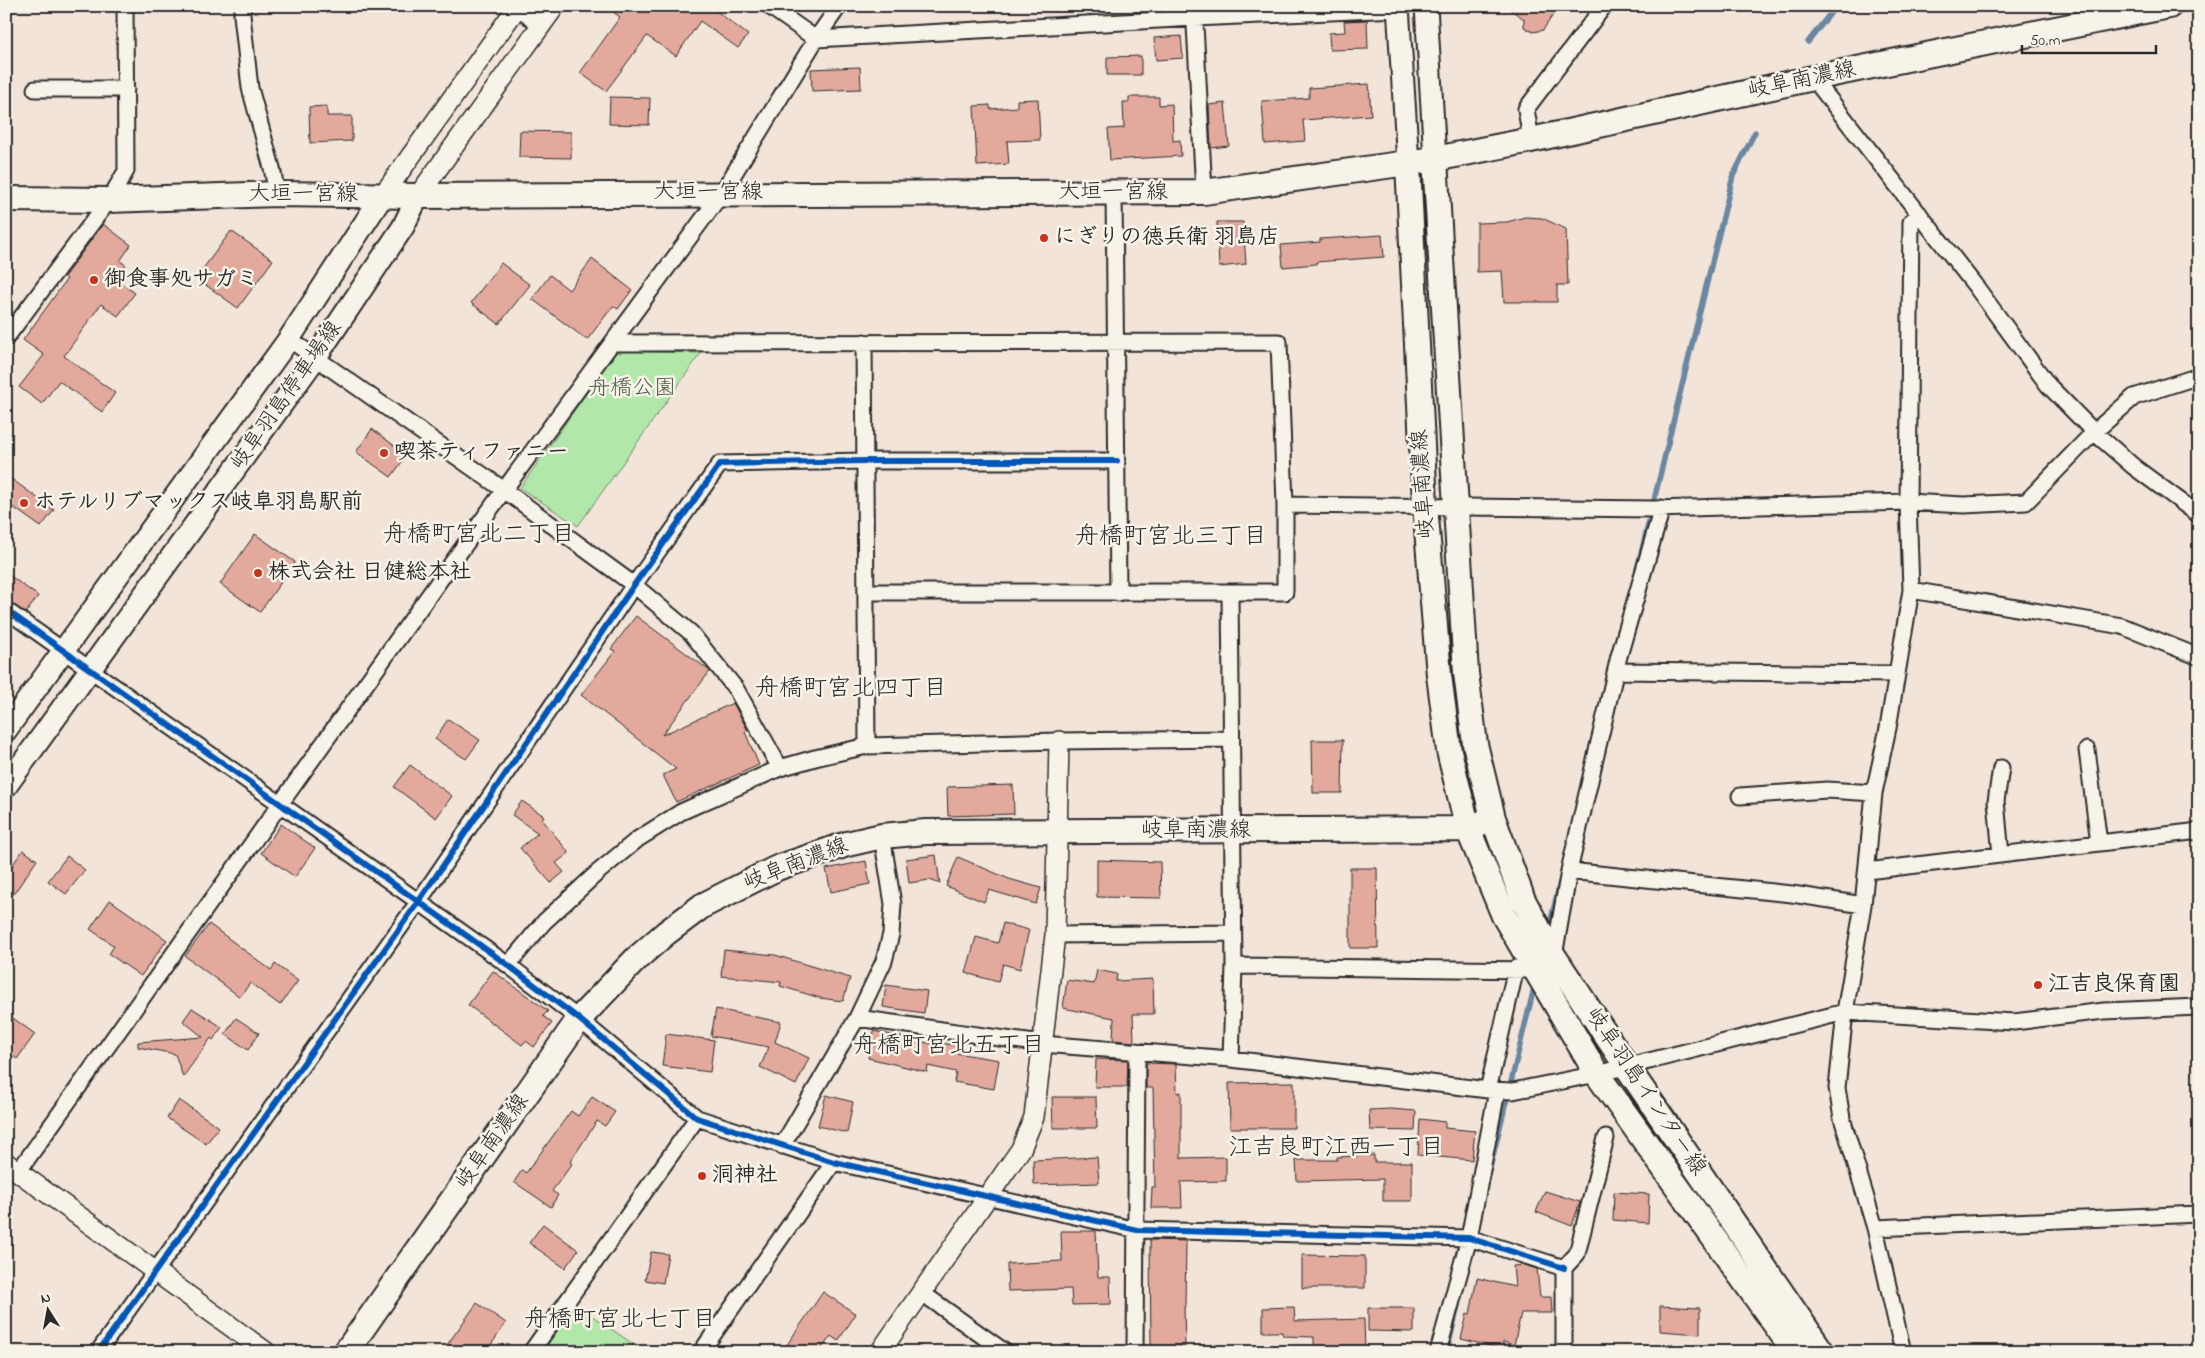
<svg xmlns="http://www.w3.org/2000/svg" width="2205" height="1358" font-family="'Indie Flower','Klee One',sans-serif">
	<rect width="100%" height="100%" fill="#f3e4d9"/>
	<filter id="ink" filterUnits="userSpaceOnUse"><feTurbulence type="fractalNoise" baseFrequency=".02" numOctaves="2"/><feDisplacementMap in="SourceGraphic" scale="10" xChannelSelector="R" yChannelSelector="G"/><feConvolveMatrix kernelMatrix="1 2 1 2 8 2 1 2 1" color-interpolation-filters="sRGB"/></filter>
	<g filter="url(#ink)">
		<path fill="#b1e7a9" stroke="#6e896a" d="M616,351L701,353L578,526L520,488Z
			M576,1305L645,1352H542Z"/>
		<g fill="none" stroke-linecap="round" stroke-linejoin="round">
			<path stroke="#6a87a1" stroke-width="5.5" d="M1808,42L1836,6
				M1637,570L1733,176L1755,132
				M1548,932L1560,882
				M1489,1172L1535,984
				M1447,1352L1458,1305"/>
		</g>
		<path fill="#e2a99c" stroke="#2b2b2b" d="M605,6H710L748,35L738,48L700,21L676,56L647,36L606,91L580,73L620,17Z
			M1505,6H1559L1543,30L1533,32L1524,27V19Z
			M1367,20L1368,49L1330,50L1329,33L1345,32L1344,21Z
			M1181,36L1183,58L1156,60L1154,38Z
			M1141,56V75H1107V57Z
			M860,67L861,89L812,91L811,69Z
			M1369,84L1371,115L1303,120L1305,141L1265,144L1262,101L1309,98V88Z
			M610,97L650,98L649,125L609,124Z
			M1129,97H1159V105L1172,104L1173,141L1180,140L1181,156L1110,160L1108,129L1124,128L1123,102H1129Z
			M1038,99L1040,140L1007,141L1009,164L977,166L974,106L990,105V109L1017,107V100Z
			M1225,103L1229,146L1211,148L1209,105Z
			M327,106V116H352V141L310,143L309,107Z
			M520,131L571,132V158L519,157Z
			M1525,217L1542,218L1566,229L1568,285H1557V302H1504L1502,271L1477,272V223L1507,222Z
			M1217,222H1243L1246,264L1219,267Z
			M103,224L131,245L120,261L126,265L115,279L135,293L118,316L101,304L64,356L115,393L102,412L59,381L42,404L19,387L44,355L23,340L67,279L64,277Z
			M231,231L273,260L238,308L196,278Z
			M1382,235L1384,257L1316,262V264L1283,267L1281,245L1320,242V239Z
			M592,259L632,290L618,309L613,306L587,340L532,299L550,275L569,290Z
			M501,263L530,285L499,324L471,303Z
			M372,429L407,455L391,477L356,452Z
			M6,475L54,510L41,527L6,502Z
			M255,534L295,562L260,612L220,584Z
			M6,573L38,596L26,613L6,601Z
			M636,616L710,671L662,735L733,703L748,731L745,732L759,765L676,802L663,775L676,769L581,695L615,651L611,649Z
			M448,719L480,740L466,759L435,739Z
			M1312,740H1343L1342,793H1313Z
			M410,765L452,796L436,818L394,787Z
			M1013,785L1014,814L948,816L947,787Z
			M522,801L544,816L542,819L569,853L556,863L564,872L551,883L520,848L538,833L512,815Z
			M281,824L315,848L295,877L261,853Z
			M23,850L37,860L6,905V874Z
			M936,855L940,884L930,880L909,883L906,859Z
			M67,856L85,870L66,894L48,881Z
			M958,857L1009,879L1041,888L1036,904L989,890L984,902L946,886Z
			M1097,860L1160,862L1161,898L1097,897Z
			M866,861L870,884L831,892L826,869Z
			M1350,868H1377L1378,948H1350Z
			M110,900L167,940L141,976L109,954L114,946L90,929Z
			M1003,923L1029,930L1020,969L1003,964L998,982L966,973L976,937L998,943Z
			M209,924L271,970L275,964L298,981L280,1005L250,983L240,997L185,956Z
			M724,950L775,955L850,978L843,1001L820,998L780,986L781,982L721,976Z
			M1097,970L1117,974L1116,981L1153,979L1154,1014H1133L1134,1042L1113,1040L1114,1018L1063,1008L1067,980L1094,984Z
			M493,971L548,1011L543,1016L552,1023L534,1047L526,1041L522,1045L468,1005Z
			M886,985L927,991L924,1013L883,1007Z
			M192,1008L222,1027L213,1040L211,1038L183,1077L175,1054L138,1047V1042L203,1037L183,1021Z
			M716,1009L781,1022L775,1042L809,1058L796,1085L760,1067L769,1047L711,1036Z
			M6,1013L35,1034L17,1059L6,1051Z
			M236,1018L259,1033L248,1050L225,1034Z
			M874,1031L937,1045V1042L957,1046L956,1053L999,1060L994,1089L954,1082L956,1072L928,1066L927,1072L868,1058Z
			M666,1034L714,1040L710,1072L662,1066Z
			M1096,1059L1128,1060L1127,1087H1095Z
			M1146,1063L1176,1064L1177,1093L1181,1092V1158L1226,1157V1181L1181,1182L1182,1208H1151L1152,1187H1155L1153,1088H1146Z
			M1294,1082V1128H1230L1229,1083Z
			M826,1095L853,1102L847,1133L818,1126Z
			M592,1097L615,1112L605,1126L597,1121L570,1162L572,1164L552,1191L558,1195L551,1207L514,1182L522,1170L526,1173L571,1111L578,1116Z
			M1052,1097H1096L1097,1128H1053Z
			M179,1100L219,1127L206,1144L167,1118Z
			M1391,1109L1416,1111L1415,1131L1370,1130L1369,1110Z
			M1420,1119L1445,1122V1128L1475,1131L1472,1160L1418,1155Z
			M1374,1155V1162H1412V1201H1383V1179L1297,1181L1296,1160H1337V1157Z
			M1097,1157L1099,1183L1034,1185L1033,1160Z
			M1545,1191L1580,1202L1572,1226L1536,1212Z
			M1614,1192L1649,1194L1648,1223L1613,1220Z
			M543,1224L578,1250L565,1268L529,1243Z
			M1061,1231H1096L1098,1277H1110L1111,1304L1072,1305L1071,1289L1008,1291L1007,1264L1062,1261Z
			M1150,1240L1186,1241L1185,1307H1184L1185,1347H1151Z
			M651,1252L668,1254L663,1283L645,1280Z
			M1302,1255L1365,1256V1288H1302Z
			M1525,1265L1537,1269L1540,1297H1551L1552,1313H1521L1514,1345L1503,1342L1502,1349L1461,1339L1467,1314H1470L1477,1278L1515,1287L1513,1266Z
			M823,1292L856,1314L838,1341L831,1336L819,1352H782Z
			M477,1303L506,1323L486,1352H442Z
			M1660,1306L1700,1308V1334L1660,1331Z
			M1294,1307L1295,1321L1364,1319L1365,1351L1322,1352L1321,1348H1314V1337L1283,1336L1282,1332H1263V1308Z
			M1368,1308H1414V1332L1368,1331Z"/>
		<g fill="none" stroke-linecap="round" stroke-linejoin="round">
			<defs>
				<path id="minor" d="M243,6L242,15L250,88L272,168L277,194
					M515,6L541,25
					M769,6L816,39L1195,18L1398,9
					M1194,6L1204,192
					M1813,78L1977,288L2048,385L2094,432L2134,467L2199,515
					M35,89H126
					M1531,140L1526,109L1604,6
					M1114,193L1118,593
					M6,338L109,200L126,171L125,6
					M289,339L504,490L634,585L691,633L736,689L780,768
					M864,342L867,746
					M612,343L1279,342L1285,505V592H866
					M1285,505L1654,509L1908,502L1964,505L2026,502L2094,432L2134,397L2199,376
					M1911,590L2122,626L2199,657
					M1230,594L1234,966L1231,1059
					M6,610L508,965L579,1019L697,1118L834,1162L1137,1230L1469,1238L1564,1268
					M1616,671L1896,674
					M2087,750L2099,843
					M1740,796L1827,790L1874,793
					M2001,855L1996,801L2001,768
					M1569,871L1792,894L1863,905
					M1867,871L2199,831
					M1055,935L1233,933
					M1554,956L1569,871L1619,656L1662,508
					M508,965L544,922L597,873L638,839L681,812L780,768L815,758L867,746L1059,741L1231,739
					M1234,966L1536,970
					M857,1018L1042,1044L1231,1059L1488,1090L1513,1091L1597,1074L1845,1012L2014,1022L2104,1011L2199,1007
					M1488,1090L1516,968
					M782,1146L857,1018L884,961L891,934L893,904L882,836
					M18,1172L504,490L722,193L816,39L839,6
					M1875,1228L2199,1214
					M922,1293L1005,1352
					M98,1352L419,901L634,585L720,464L865,461H1117
					M531,1352L697,1118
					M701,1352L834,1162
					M1135,1352L1137,1051
					M1438,1352L1469,1238L1497,1091
					M1564,1352V1268L1577,1254L1606,1138
					M1903,1352L1875,1228L1842,1118L1837,1088L1845,1012L1863,905L1874,793L1888,728L1911,590L1908,502L1911,222L1919,213"/>
				<path id="tertiary" d="M383,195L518,6
					M418,196L555,6
					M6,1163L266,1352
					M880,1352L1021,1149L1034,1117L1055,935L1059,741"/>
				<path id="secondary" d="M1398,6L1408,164
					M1426,6L1435,159
					M6,730L289,339L383,195
					M6,786L316,357L403,227L418,196"/>
				<path id="primary" d="M1435,159L1466,673L1475,744L1493,818L1523,900L1551,952L1627,1067L1822,1352
					M1408,164L1425,505L1439,675L1449,751L1468,829L1504,916L1597,1074L1795,1352
					M6,199L109,200L277,194L418,196L1204,192L1435,159L1531,140L1813,78L2169,6
					M346,1352L579,1019L636,959L666,933L702,906L777,868L847,844L882,836L926,832L1468,829L1493,818"/>
			</defs>
			<use href="#minor" stroke="#2b2b2b" stroke-width="19"/>
			<use href="#tertiary" stroke="#2b2b2b" stroke-width="22"/>
			<use href="#secondary" stroke="#2b2b2b" stroke-width="25"/>
			<use href="#primary" stroke="#2b2b2b" stroke-width="28"/>
			<use href="#minor" stroke="#f7f3e8" stroke-width="15"/>
			<use href="#tertiary" stroke="#f7f3e8" stroke-width="19"/>
			<use href="#secondary" stroke="#f7f3e8" stroke-width="21"/>
			<use href="#primary" stroke="#f7f3e8" stroke-width="24"/>
			<defs>
				<path id="cycleway" d="M6,610L508,965L579,1019L697,1118L834,1162L1137,1230L1469,1238L1564,1268
					M98,1352L419,901L634,585L720,464L865,461H1117"/>
			</defs>
			<use href="#cycleway" stroke="#f7f3e8" stroke-width="9"/>
			<use href="#cycleway" stroke="#0057b8" stroke-width="6"/>
		</g>
	</g>
	<g fill="#c8321e" stroke="#f7f3e8" stroke-width="2">
		<circle cx="1044" cy="238" r="5"/>
		<circle cx="94" cy="280" r="5"/>
		<circle cx="384" cy="453" r="5"/>
		<circle cx="24" cy="503" r="5"/>
		<circle cx="258" cy="573" r="5"/>
		<circle cx="2038" cy="985" r="5"/>
		<circle cx="702" cy="1176" r="5"/>
	</g>
	<g text-anchor="middle" dominant-baseline="central" stroke-width="5" stroke-linejoin="round" paint-order="stroke">
		<g font-size="22" fill="#2b2b2b" stroke="#f7f3e8">
			<text transform="translate(1802 81) rotate(-12)">岐阜南濃線</text>
			<text x="708" y="193">大垣一宮線</text>
			<text x="1113" y="193">大垣一宮線</text>
			<text x="303" y="195">大垣一宮線</text>
			<text transform="translate(287 396) rotate(-55)">岐阜羽島停車場線</text>
			<text transform="translate(1424 484) rotate(-94)">岐阜南濃線</text>
			<text x="1196" y="831">岐阜南濃線</text>
			<text transform="translate(796 865) rotate(-21)">岐阜南濃線</text>
			<text transform="translate(1645 1092) rotate(56)">岐阜羽島インター線</text>
			<text transform="translate(493 1142) rotate(-55)">岐阜南濃線</text>
		</g>
		<g font-size="22" font-weight="bold" fill="#2b2b2b" stroke="#f7f3e8" text-anchor="start">
			<text x="1054" y="238">にぎりの徳兵衛 羽島店</text>
			<text x="104" y="280">御食事処サガミ</text>
			<text x="394" y="453">喫茶ティファニー</text>
			<text x="34" y="503">ホテルリブマックス岐阜羽島駅前</text>
			<text x="268" y="573">株式会社 日健総本社</text>
			<text x="2048" y="985">江吉良保育園</text>
			<text x="712" y="1176">洞神社</text>
		</g>
		<g font-size="22" fill="#4c5a4a" stroke="#f7f3e8">
			<text x="632" y="389">舟橋公園</text>
		</g>
		<g font-size="24" fill="#2b2b2b" stroke="#f7f3e8">
			<text x="479" y="535">舟橋町宮北二丁目</text>
			<text x="1171" y="537">舟橋町宮北三丁目</text>
			<text x="851" y="689">舟橋町宮北四丁目</text>
			<text x="949" y="1046">舟橋町宮北五丁目</text>
			<text x="1336" y="1148">江吉良町江西一丁目</text>
			<text x="620" y="1320">舟橋町宮北七丁目</text>
		</g>
	</g>
	<rect width="2205" height="1358" fill="none" stroke="#f7f3e8" stroke-width="25"/>
	<rect x="12" y="12" width="2180" height="1333" fill="none" stroke="#2b2b2b" stroke-width="2" filter="url(#ink)"/>
	<g transform="translate(48 1310) rotate(349)" stroke="#f7f3e8" stroke-width="4" paint-order="stroke">
	<path d="M0-4L9 19L0 12L-9 19Z" fill="#2b2b2b"/>
	<text y="-8" font-size="14" font-weight="bold" text-anchor="middle" fill="#2b2b2b">N</text>
	</g>
	<path d="M2022 45v8h134v-8" fill="none" stroke="#2b2b2b" stroke-width="2.5"/>
	<text x="2030" y="45" font-size="15" fill="#2b2b2b" stroke="#f7f3e8" stroke-width="4" paint-order="stroke">50 m</text>
</svg>
